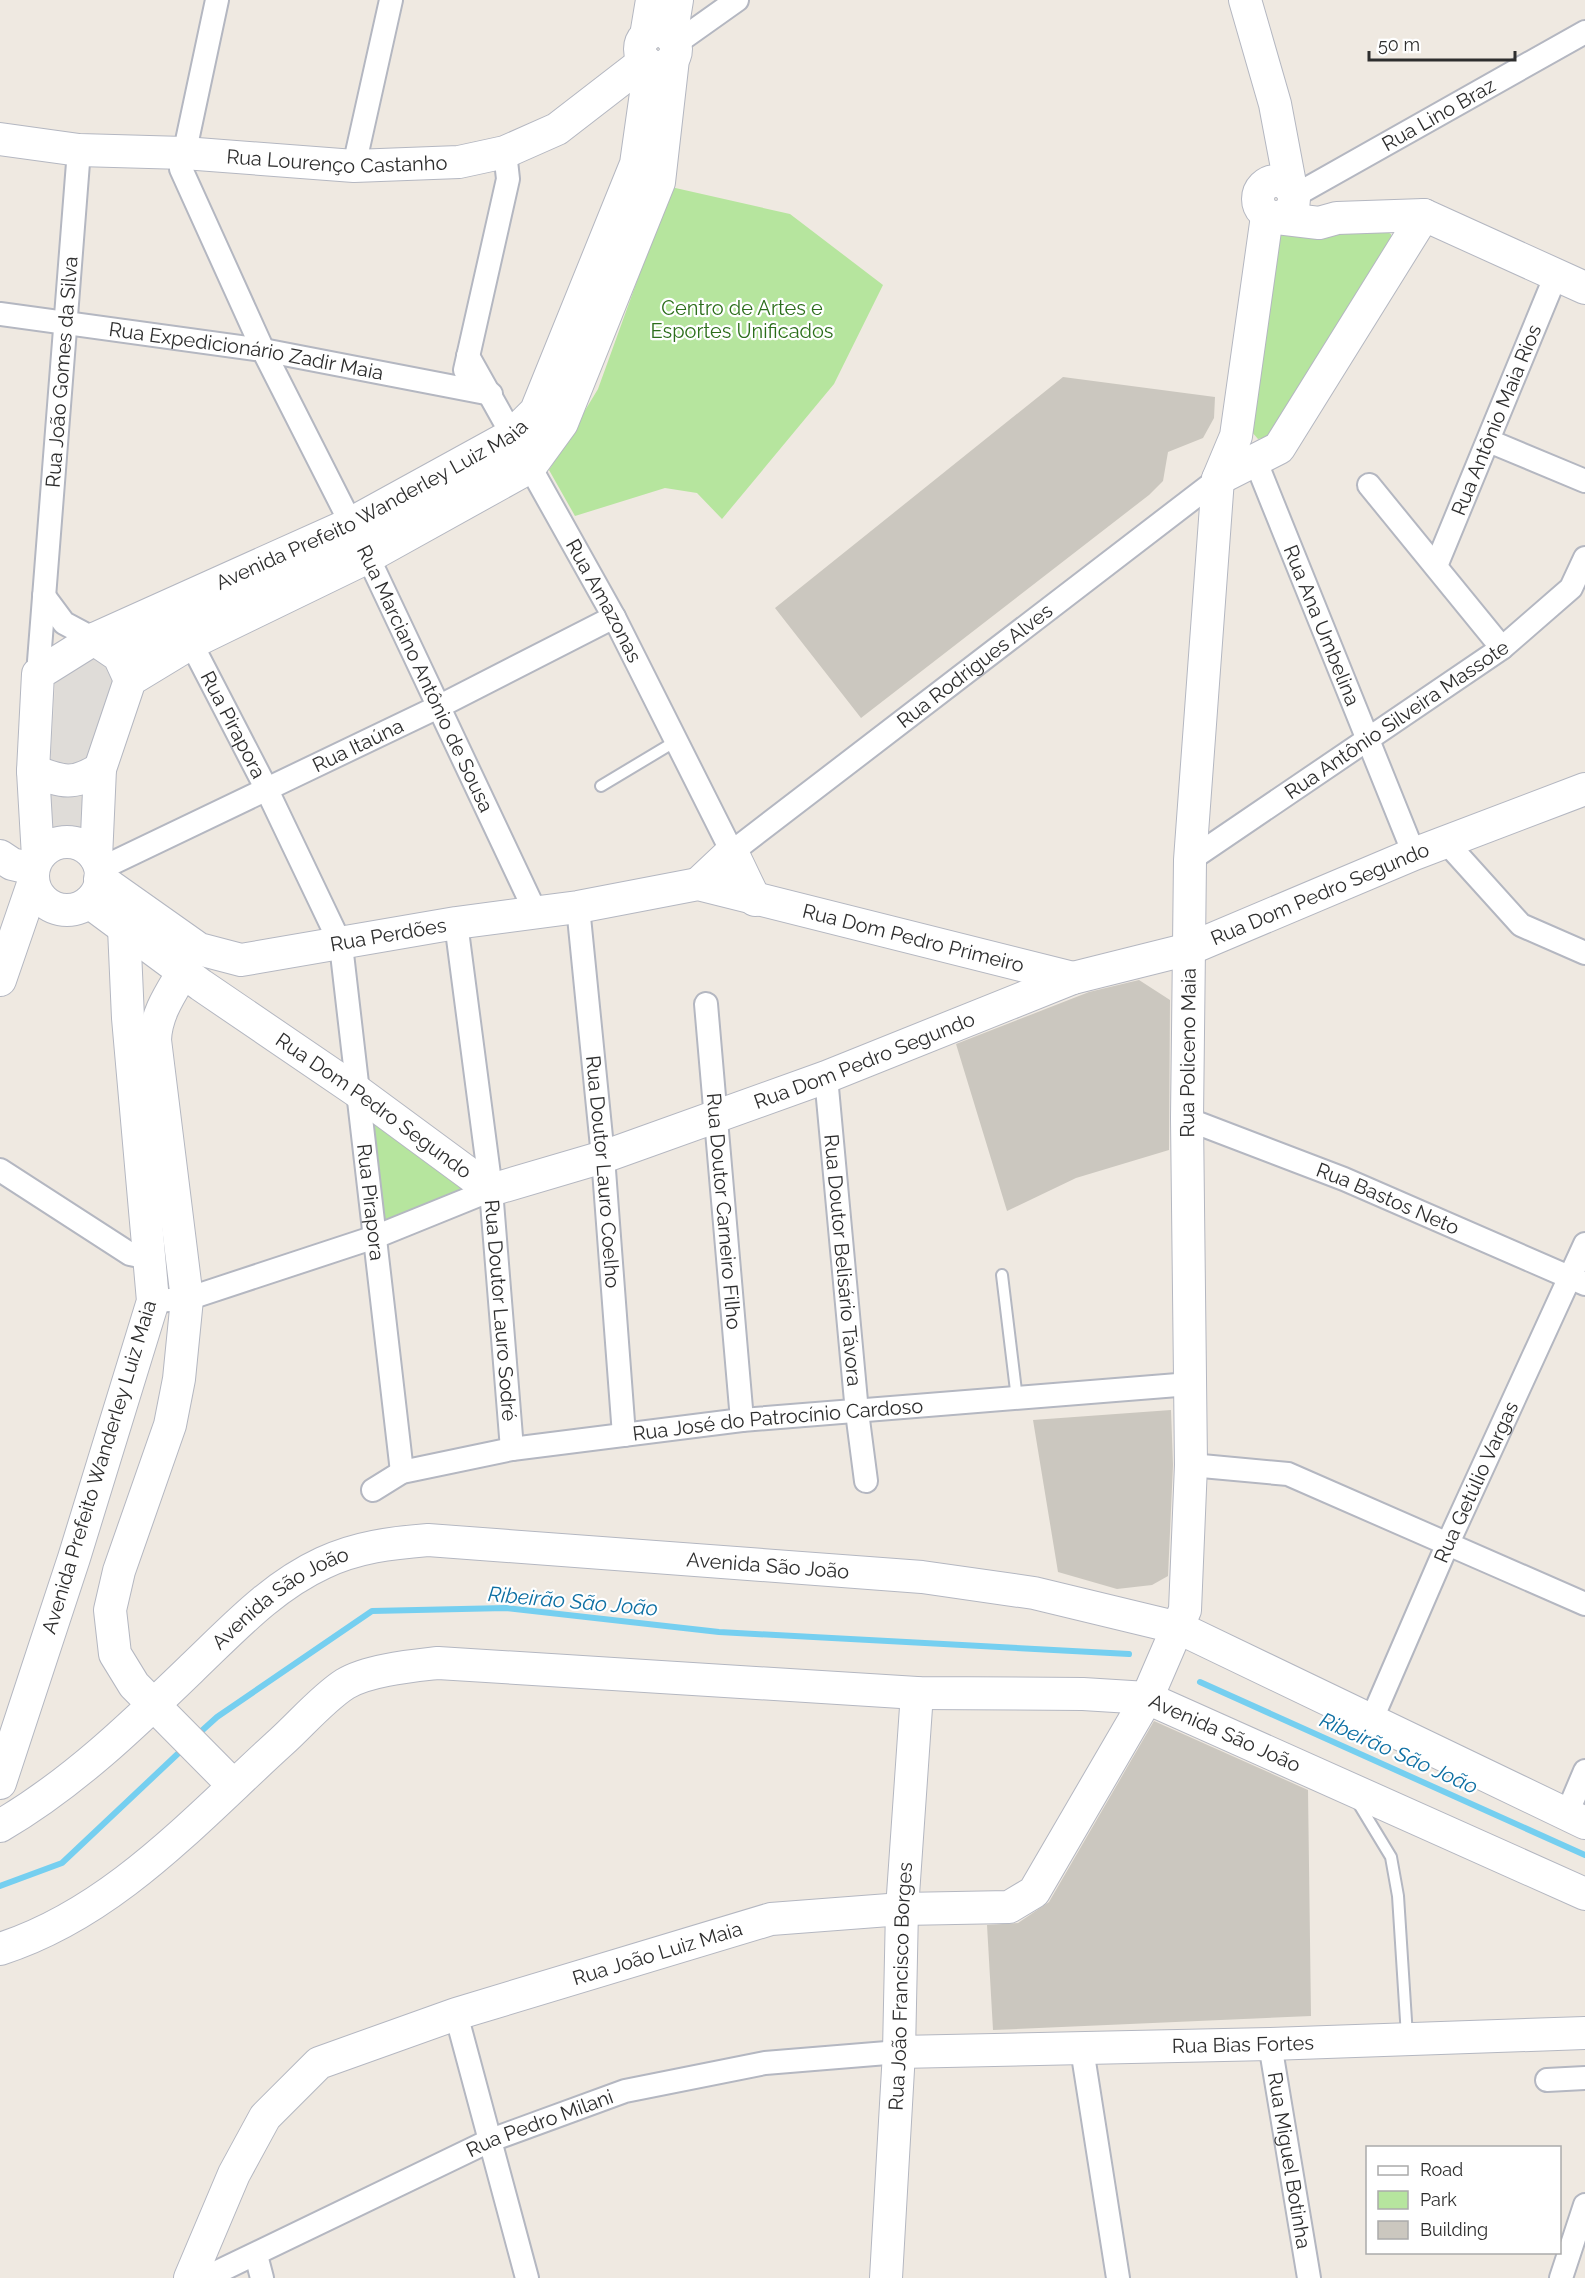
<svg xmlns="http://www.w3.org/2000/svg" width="1585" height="2278" font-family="Raleway,sans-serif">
	<rect width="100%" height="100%" fill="#efe9e1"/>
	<path fill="#b6e59e" d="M671,187L790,214L883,285L834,384L722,519L697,493L665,488L575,516L549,470L598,389Z
		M1380,228L1391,234L1392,250L1276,435L1258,439L1251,431L1270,248L1281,235Z
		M372,1121L470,1191L381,1225Z"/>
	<path fill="#dfdcd8" d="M91,649L117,667L94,759L50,771L56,665Z
		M89,790L83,830L49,838L48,795Z"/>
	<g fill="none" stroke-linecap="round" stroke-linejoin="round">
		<path stroke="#75cff0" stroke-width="6" d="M1200,1682L1585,1855
			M196,1736L217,1717L372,1611L506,1608L719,1632L1129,1654
			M0,1886L62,1863L185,1747"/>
	</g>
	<path fill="#cbc7bf" d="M1063,377L1215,397L1214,418L1203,438L1168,452L1163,481L1149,495L861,718L775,608Z
		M1139,980L1170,1000L1169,1150L1076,1178L1007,1211L956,1044L1089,992Z
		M1171,1410L1173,1465L1168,1576L1152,1585L1117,1589L1058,1572L1033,1420Z
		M1154,1721L1308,1790L1311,2016L993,2030L987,1925L1018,1923L1049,1902Z"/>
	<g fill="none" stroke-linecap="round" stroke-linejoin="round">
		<defs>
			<path id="lane" d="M601,786L676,741
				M1002,1275L1017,1399
				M1357,1801L1391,1857L1398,1896L1407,2036"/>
			<g id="street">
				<path id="s1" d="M217,0L181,169L263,350L368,557L535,911"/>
				<path d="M675,44L737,0"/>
				<path d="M354,166L391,0"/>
				<path id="s2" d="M1294,196L1585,32"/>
				<path id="s3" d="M0,314L263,350L491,394"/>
				<path id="s4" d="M468,356L614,617L732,852L1218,479"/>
				<path d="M465,370L508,179L505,152"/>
				<path d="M1489,441L1585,481"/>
				<path id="s5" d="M1256,462L1414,854"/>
				<path d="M1369,485L1502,648"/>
				<path id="s6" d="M1436,566L1556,275"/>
				<path d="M44,596L64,623L94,639"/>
				<path id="s7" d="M191,643L266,788L341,945L402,1472"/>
				<path d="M119,656L334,552L522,454L531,442"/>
				<path id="s8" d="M38,674L79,150"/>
				<path d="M1446,842L1521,925L1585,953"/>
				<path id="s9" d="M1190,860L1502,648L1571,588L1585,558"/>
				<path id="s10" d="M100,869L438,707L614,617"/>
				<path id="s11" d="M578,907L603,1157L624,1435"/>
				<path id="s12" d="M456,923L491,1190L512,1449"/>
				<path id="s13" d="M706,1004L742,1420"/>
				<path id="s14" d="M826,1077L857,1412L866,1481"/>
				<path id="s15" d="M1187,1119L1344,1179L1585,1284"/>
				<path d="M0,1170L130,1254L149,1258"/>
				<path d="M153,1301L187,1299L375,1237L491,1190"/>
				<path d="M1191,1465L1288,1474L1585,1604"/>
				<path id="s16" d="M373,1490L402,1472L512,1449L742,1420L1190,1384"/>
				<path id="s17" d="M1371,1721L1448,1543L1585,1244"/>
				<path d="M1566,1816L1585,1771"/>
				<path d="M456,2014L527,2278"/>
				<path id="s18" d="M1270,2044L1309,2278"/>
				<path d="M1082,2049L1118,2278"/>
				<path d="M1547,2080L1585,2078"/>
				<path d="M256,2255L262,2278"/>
				<path id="s19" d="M205,2278L491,2140L625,2091L765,2063L899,2052"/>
				<path d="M1561,2278L1585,2205"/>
			</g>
			<g id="secondary">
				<path d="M1245,0L1275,104L1291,189"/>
				<circle cx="658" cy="49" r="18"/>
				<path d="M646,36L652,0"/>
				<path d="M671,37L677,0"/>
				<path id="s20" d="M0,139L79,150L184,153L354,166L459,162L505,152L557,129L645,61"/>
				<circle cx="1276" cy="199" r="18"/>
				<path d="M1277,218L1319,223L1337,218L1424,215L1585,288"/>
				<path d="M1218,479L1279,448L1424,215"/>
				<path d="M94,639L119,656L130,680"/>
				<path d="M33,771C63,782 72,786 100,769"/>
				<circle cx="67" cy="876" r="34"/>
				<path d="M0,856L12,864L33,869"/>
				<path id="s21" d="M38,857L33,771L38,674L94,639L350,524L512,435L536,411L636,164L650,65"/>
				<path d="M96,858L100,769L130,680L191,643L368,557L530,467L562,423L659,182L673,59"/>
				<path id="s22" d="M100,879L199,949L241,960L456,923L578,907L698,884L1073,978"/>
				<path d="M698,884L732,852L755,900"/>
				<path id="s23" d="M89,902L201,985L358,1092L491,1190L603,1157L826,1077L1073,978L1189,949L1414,854L1585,789"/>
				<path d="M183,972C170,994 156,1014 155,1040L187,1299L179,1379L170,1425L119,1571L110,1610L115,1654L134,1685L233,1785"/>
				<path d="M0,980L33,884"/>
				<path d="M0,1783L74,1558L153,1301L128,1018L124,928"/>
				<path id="s24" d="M0,1826C72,1784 133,1725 192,1668C233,1629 271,1587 323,1563C357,1547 391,1543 428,1540L922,1577L1034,1593L1179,1628L1585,1823"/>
				<path id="s25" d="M0,1949C113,1913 195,1820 281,1742C300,1725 323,1698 345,1684C368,1670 412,1666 438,1663L917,1693L1083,1694L1147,1698L1585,1894"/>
				<path id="s26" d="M899,2052L1270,2044L1585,2033"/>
				<path id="s27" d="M190,2278L234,2174L265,2117L319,2063L456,2014L771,1919L902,1909L1009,1907L1034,1892L1147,1698L1185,1610L1191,1465L1187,1119L1190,860L1218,479L1236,436L1267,216"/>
				<path id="s28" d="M886,2278L899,2052L902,1909L917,1693"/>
			</g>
		</defs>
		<use href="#lane" stroke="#b4b7c1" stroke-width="14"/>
		<use href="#street" stroke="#b4b7c1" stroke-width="26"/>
		<use href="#secondary" stroke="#b4b7c1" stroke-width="34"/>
		<use href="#lane" stroke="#fff" stroke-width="10"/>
		<use href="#street" stroke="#fff" stroke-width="22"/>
		<use href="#secondary" stroke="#fff" stroke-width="32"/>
	</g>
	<g text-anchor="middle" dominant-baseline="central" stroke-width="4.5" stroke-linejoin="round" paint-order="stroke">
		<g font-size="20" fill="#2e2e2e" stroke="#fff">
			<text stroke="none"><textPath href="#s2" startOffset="166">Rua Lino Braz</textPath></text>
			<text stroke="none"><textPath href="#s20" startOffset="338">Rua Lourenço Castanho</textPath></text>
			<text stroke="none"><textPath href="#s3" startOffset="249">Rua Expedicionário Zadir Maia</textPath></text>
			<text stroke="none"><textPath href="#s8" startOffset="303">Rua João Gomes da Silva</textPath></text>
			<text stroke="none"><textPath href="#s6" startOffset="158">Rua Antônio Maia Rios</textPath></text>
			<text stroke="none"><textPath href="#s21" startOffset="558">Avenida Prefeito Wanderley Luiz Maia</textPath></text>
			<text stroke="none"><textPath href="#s4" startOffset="280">Rua Amazonas</textPath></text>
			<text stroke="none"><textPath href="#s5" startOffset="176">Rua Ana Umbelina</textPath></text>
			<text stroke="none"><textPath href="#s4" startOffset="868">Rua Rodrigues Alves</textPath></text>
			<text stroke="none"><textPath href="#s1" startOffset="738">Rua Marciano Antônio de Sousa</textPath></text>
			<text stroke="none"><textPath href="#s9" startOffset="250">Rua Antônio Silveira Massote</textPath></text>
			<text stroke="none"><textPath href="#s7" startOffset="92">Rua Pirapora</textPath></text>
			<text stroke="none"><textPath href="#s10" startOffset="286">Rua Itaúna</textPath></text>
			<text stroke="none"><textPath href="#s23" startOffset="1376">Rua Dom Pedro Segundo</textPath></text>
			<text stroke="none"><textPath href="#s22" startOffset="314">Rua Perdões</textPath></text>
			<text stroke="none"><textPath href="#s22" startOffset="850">Rua Dom Pedro Primeiro</textPath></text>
			<text stroke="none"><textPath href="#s27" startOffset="1874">Rua Policeno Maia</textPath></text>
			<text stroke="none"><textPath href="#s23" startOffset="890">Rua Dom Pedro Segundo</textPath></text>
			<text stroke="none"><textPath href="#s23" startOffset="350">Rua Dom Pedro Segundo</textPath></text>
			<text stroke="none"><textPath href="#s11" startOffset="266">Rua Doutor Lauro Coelho</textPath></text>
			<text stroke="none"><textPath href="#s15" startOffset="216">Rua Bastos Neto</textPath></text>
			<text stroke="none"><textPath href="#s7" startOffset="596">Rua Pirapora</textPath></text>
			<text stroke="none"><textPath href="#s13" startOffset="208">Rua Doutor Carneiro Filho</textPath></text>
			<text stroke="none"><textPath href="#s14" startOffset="184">Rua Doutor Belisário Távora</textPath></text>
			<text stroke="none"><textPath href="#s12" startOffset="390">Rua Doutor Lauro Sodré</textPath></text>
			<text stroke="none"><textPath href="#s16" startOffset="414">Rua José do Patrocínio Cardoso</textPath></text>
			<text transform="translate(99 1467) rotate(-73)">Avenida Prefeito Wanderley Luiz Maia</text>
			<text stroke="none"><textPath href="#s17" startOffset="261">Rua Getúlio Vargas</textPath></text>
			<text stroke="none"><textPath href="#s24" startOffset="867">Avenida São João</textPath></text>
			<text stroke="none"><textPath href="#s24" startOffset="363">Avenida São João</textPath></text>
			<text stroke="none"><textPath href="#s25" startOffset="1330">Avenida São João</textPath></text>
			<text stroke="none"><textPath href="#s27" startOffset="610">Rua João Luiz Maia</textPath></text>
			<text stroke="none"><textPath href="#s28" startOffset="292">Rua João Francisco Borges</textPath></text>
			<text stroke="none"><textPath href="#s26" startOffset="344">Rua Bias Fortes</textPath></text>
			<text stroke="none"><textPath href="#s19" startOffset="369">Rua Pedro Milani</textPath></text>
			<text stroke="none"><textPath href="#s18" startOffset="118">Rua Miguel Botinha</textPath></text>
		</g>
		<g font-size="20" fill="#2c6e1b" stroke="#fff">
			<text x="742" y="308">Centro de Artes e<tspan x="742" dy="23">Esportes Unificados</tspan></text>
		</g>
		<g font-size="21" font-style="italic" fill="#0d6fa3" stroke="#fff">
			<text transform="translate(573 1601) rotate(5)">Ribeirão São João</text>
			<text transform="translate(1399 1753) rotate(24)">Ribeirão São João</text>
		</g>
	</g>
	<rect x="1366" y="2146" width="195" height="108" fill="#ffffff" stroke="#ababab" stroke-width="1.5"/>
	<rect x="1378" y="2166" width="30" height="9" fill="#ffffff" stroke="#ababab" stroke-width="1.5"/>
	<text x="1420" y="2176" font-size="18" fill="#2e2e2e">Road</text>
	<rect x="1378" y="2191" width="30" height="18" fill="#b6e59e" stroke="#ababab" stroke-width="1.5"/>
	<text x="1420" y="2206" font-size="18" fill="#2e2e2e">Park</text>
	<rect x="1378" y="2221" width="30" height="18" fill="#cbc7bf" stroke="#ababab" stroke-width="1.5"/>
	<text x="1420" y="2236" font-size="18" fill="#2e2e2e">Building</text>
	<path d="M1369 51v9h146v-9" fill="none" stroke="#2e2e2e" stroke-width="3"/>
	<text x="1378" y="51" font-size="18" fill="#2e2e2e" stroke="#ffffff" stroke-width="4.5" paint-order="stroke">50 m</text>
</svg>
